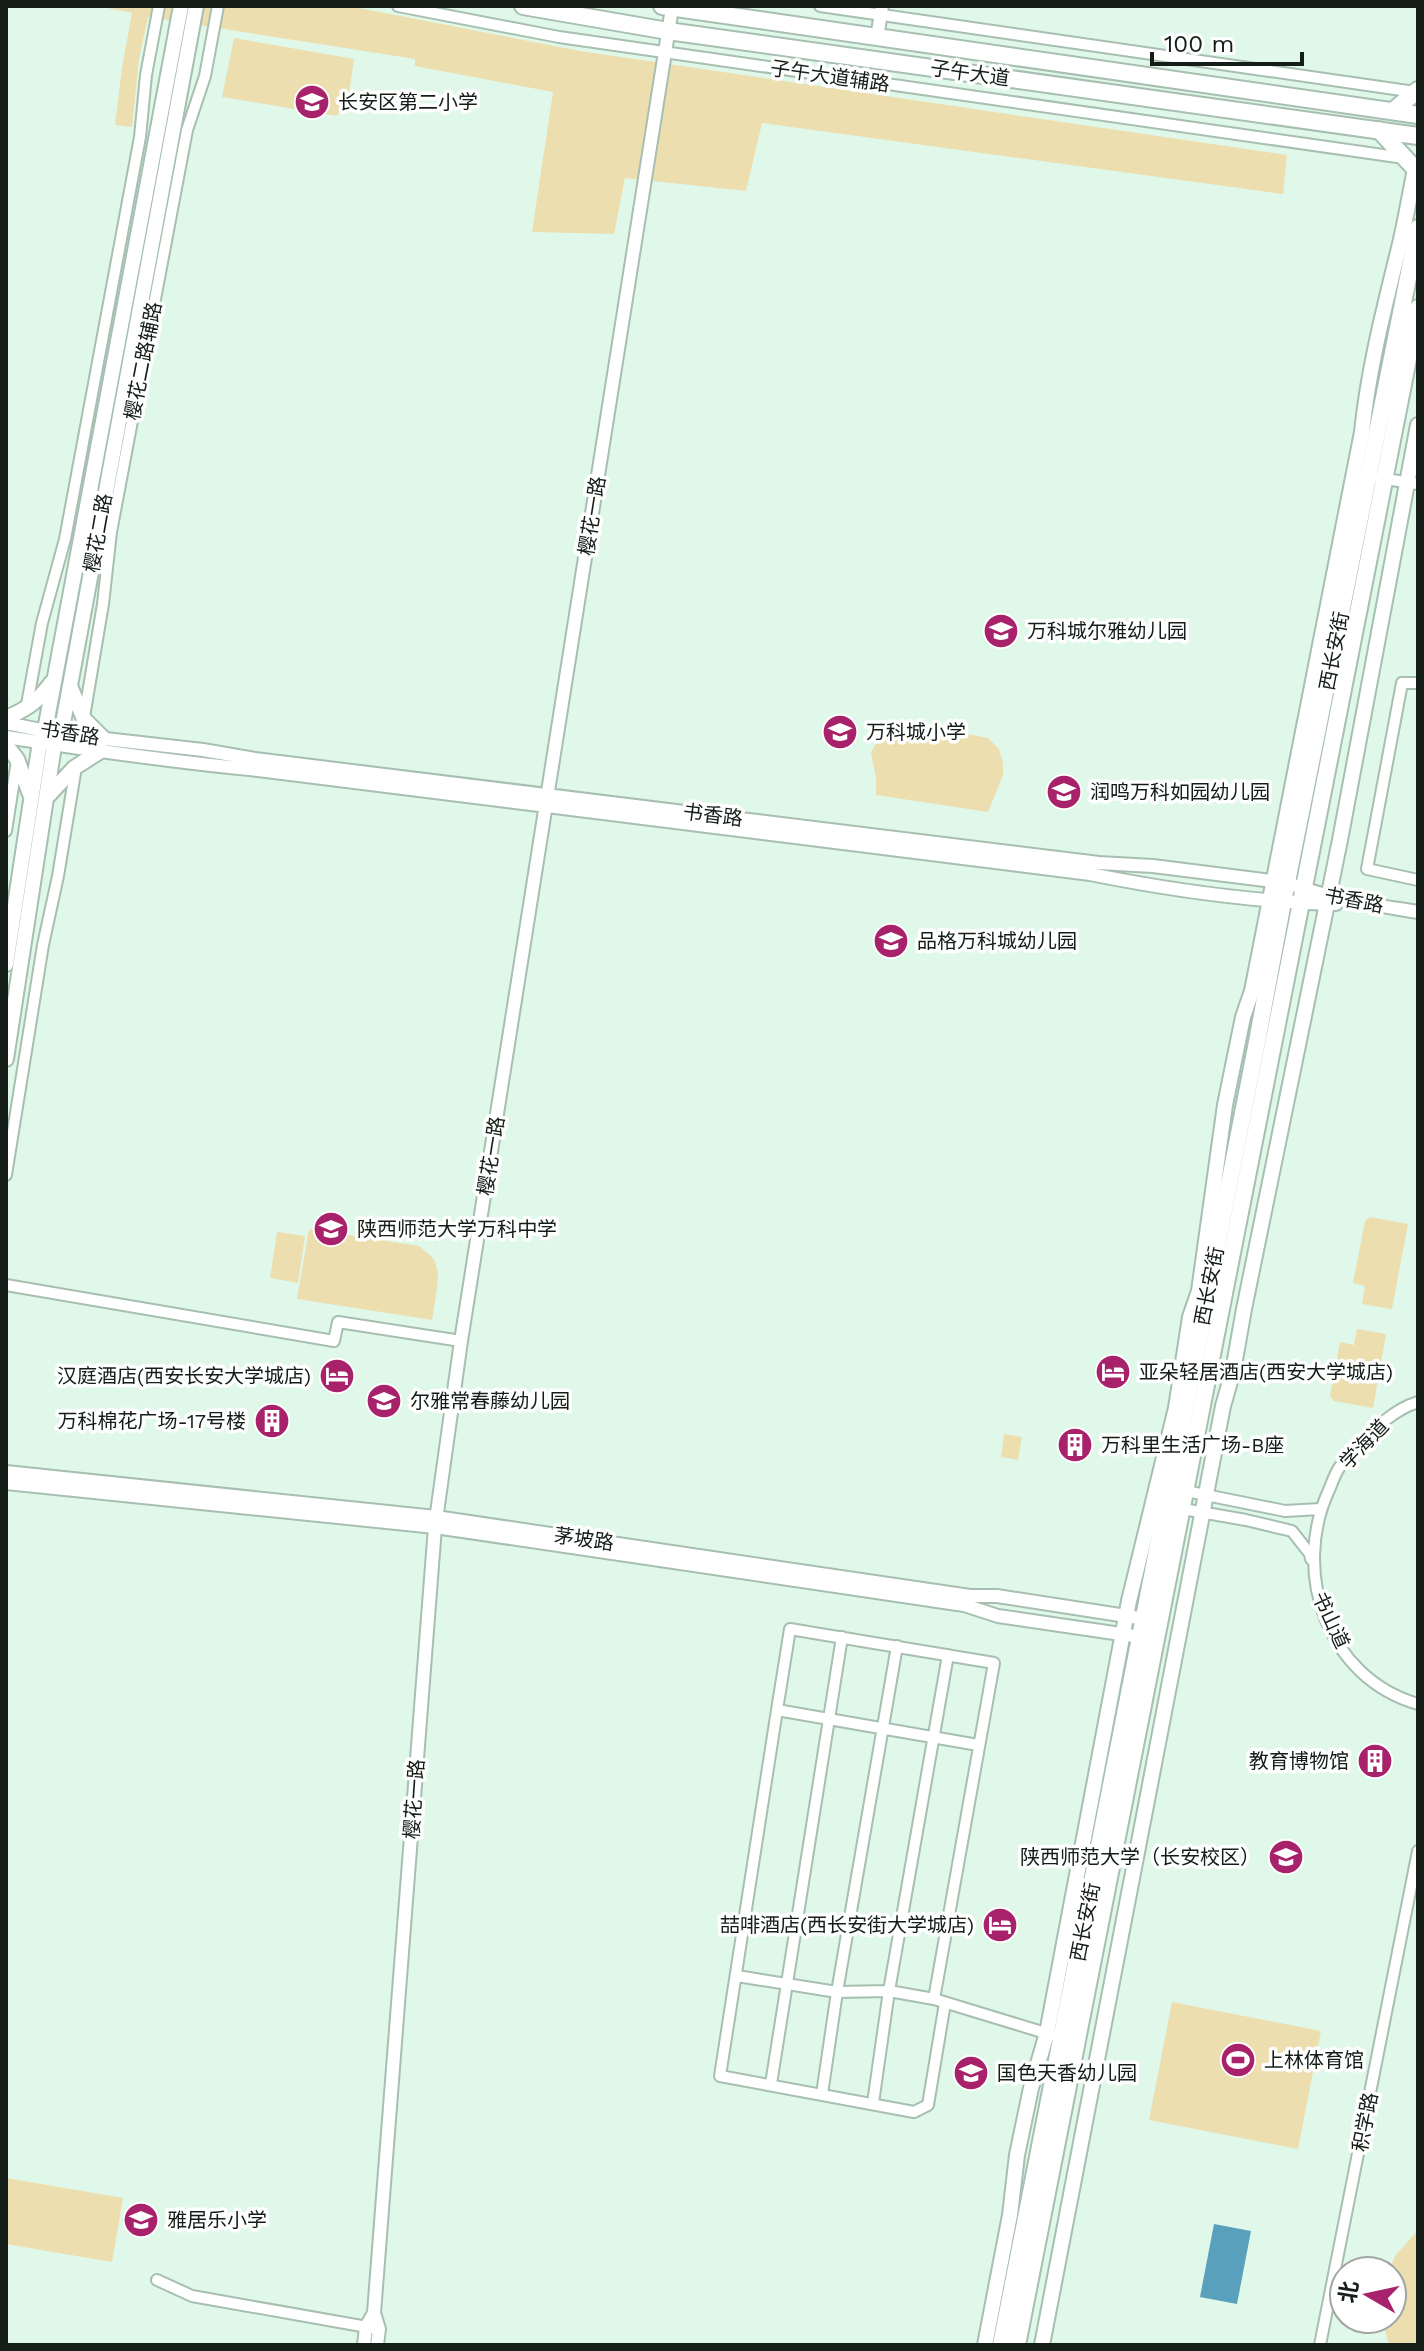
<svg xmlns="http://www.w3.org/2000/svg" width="1424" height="2351" font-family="'Work Sans','Noto Sans SC',sans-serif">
	<rect width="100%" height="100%" fill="#e0f8e9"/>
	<path fill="#eddeaf" d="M98,6H349L580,51L1287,155L1283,194L762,123L746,191L625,178L614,234L532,232L553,92L415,66V59L148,17L139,59L132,127L115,125L122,68L132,13Z
		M234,38L354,59L348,101L337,116L222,97Z
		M909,723L988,738L999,749L1003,763V775L988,812L876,795V777L871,753C880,735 888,725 909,723Z
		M1370,1217L1408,1224L1392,1309L1362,1304L1365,1286L1353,1283L1365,1221Z
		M309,1229L419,1246L434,1259L438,1272L437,1288L432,1320L297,1299Z
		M277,1232L305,1236L298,1283L270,1278Z
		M1357,1329L1386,1334L1373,1408L1334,1401L1330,1396L1340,1342L1354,1345Z
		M1004,1434L1022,1437L1018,1460L1001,1457Z
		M1172,2002L1321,2031L1298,2149L1149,2120Z
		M6,2178L123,2198L112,2262L6,2244Z
		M1418,2230V2345H1389L1382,2319H1392V2271H1389L1395,2256Z"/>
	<path fill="#58a0bb" d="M1214,2224L1251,2231L1237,2304L1200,2297Z"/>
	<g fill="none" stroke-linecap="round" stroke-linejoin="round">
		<defs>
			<path id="minor" d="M398,6L559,37L1404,158
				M820,6L1415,92
				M1379,478L1418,484
				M1418,683H1402L1367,869L1418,880
				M26,710L42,623L65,539L140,137L146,75L159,6
				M84,717L103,604L111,532L187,130L205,76L218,6
				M6,831L17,761
				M6,1175L43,945L58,876L76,767
				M6,1285L334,1341L338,1322L461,1341
				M1418,1402C1393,1410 1377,1427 1360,1445C1353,1453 1345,1460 1339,1468C1335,1474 1332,1483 1329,1490C1291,1572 1327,1678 1418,1704
				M1186,1491L1285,1511L1320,1509
				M1183,1509L1246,1520L1292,1531L1310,1554L1311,1559
				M777,1710L790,1629L994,1663L934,1999
				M737,1976L837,1992L889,1991L934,1999L1052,2035
				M945,2003L928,2105L914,2112L720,2076L777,1710L978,1745
				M771,2084L842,1637
				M822,2094L837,1992L897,1646
				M873,2103L889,1991L948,1655
				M157,2280L192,2296L373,2328
				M1320,2345L1418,1851"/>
			<path id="tertiary" d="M877,38L882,6
				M6,723L61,734L203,750L255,759L1099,863L1153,866L1288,883C1329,899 1375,905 1418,912
				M6,737C90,750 174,762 258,770L1090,874C1170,890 1253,902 1336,904
				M6,1472L436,1517L970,1596H997L1152,1620
				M6,1483L435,1527L964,1605L998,1616L1148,1638
				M364,2345L366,2327L374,2313
				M377,2345L379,2329L374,2313L435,1527L461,1341L672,8"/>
			<path id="secondary" d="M70,686L84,719L104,739
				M6,718C29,708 37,702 52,682
				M6,745L17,759L30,794
				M46,798L74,768L99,752
				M6,964L40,742L45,730L181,6
				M6,1059L54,746L61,734L196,6
				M985,2345L1010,2215L1017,2155L1031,2088L1047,2033L1129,1601L1176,1408L1190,1317L1199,1291L1225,1105L1243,1017L1252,991L1362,432C1368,373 1382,317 1396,260C1404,230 1409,199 1415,169
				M1042,2345L1223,1406L1233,1371L1244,1309L1340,840L1418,425"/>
			<path id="primary" d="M523,6L668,31L1418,136
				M662,6L1418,115
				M1393,111L1418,90
				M1379,130L1418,172
				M1001,2345L1256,1047L1283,902L1418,228
				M1017,2345L1418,308"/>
		</defs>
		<use href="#minor" stroke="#a7bfb0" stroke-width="14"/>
		<use href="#tertiary" stroke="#a7bfb0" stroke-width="16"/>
		<use href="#secondary" stroke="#a7bfb0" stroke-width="18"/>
		<use href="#primary" stroke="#a7bfb0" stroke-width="20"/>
		<use href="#minor" stroke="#fff" stroke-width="10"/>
		<use href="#tertiary" stroke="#fff" stroke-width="12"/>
		<use href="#secondary" stroke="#fff" stroke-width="14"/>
		<use href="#primary" stroke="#fff" stroke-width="16"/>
	</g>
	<defs>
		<symbol id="school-disc" viewBox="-11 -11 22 22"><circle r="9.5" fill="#a8226b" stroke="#fefefe"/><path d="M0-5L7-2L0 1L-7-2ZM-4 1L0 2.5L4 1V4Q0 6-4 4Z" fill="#fff"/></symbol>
		<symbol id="hotel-disc" viewBox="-11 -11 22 22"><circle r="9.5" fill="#a8226b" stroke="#fefefe"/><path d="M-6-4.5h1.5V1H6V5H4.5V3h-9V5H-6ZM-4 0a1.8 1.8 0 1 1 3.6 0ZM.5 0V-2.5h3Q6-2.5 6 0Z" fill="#fff"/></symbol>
		<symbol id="building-disc" viewBox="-11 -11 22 22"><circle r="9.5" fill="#a8226b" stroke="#fefefe"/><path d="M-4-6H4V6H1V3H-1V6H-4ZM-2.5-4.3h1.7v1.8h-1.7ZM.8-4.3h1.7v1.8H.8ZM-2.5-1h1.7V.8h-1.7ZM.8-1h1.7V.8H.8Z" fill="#fff"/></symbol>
		<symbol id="university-disc" viewBox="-11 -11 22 22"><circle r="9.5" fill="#a8226b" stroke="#fefefe"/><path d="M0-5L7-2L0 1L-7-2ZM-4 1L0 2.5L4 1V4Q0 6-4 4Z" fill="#fff"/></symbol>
		<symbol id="stadium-disc" viewBox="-11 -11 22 22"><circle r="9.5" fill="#a8226b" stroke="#fefefe"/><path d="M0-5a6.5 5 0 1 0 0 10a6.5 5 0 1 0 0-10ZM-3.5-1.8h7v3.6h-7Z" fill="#fff"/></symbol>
	</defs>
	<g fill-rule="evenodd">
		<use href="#school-disc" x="292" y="82" width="40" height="40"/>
		<use href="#school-disc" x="981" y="611" width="40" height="40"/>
		<use href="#school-disc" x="820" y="712" width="40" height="40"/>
		<use href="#school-disc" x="1044" y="772" width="40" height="40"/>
		<use href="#school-disc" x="871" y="921" width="40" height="40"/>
		<use href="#school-disc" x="311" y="1209" width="40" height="40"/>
		<use href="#hotel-disc" x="1093" y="1352" width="40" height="40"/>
		<use href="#hotel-disc" x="317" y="1356" width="40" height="40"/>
		<use href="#school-disc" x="364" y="1381" width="40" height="40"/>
		<use href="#building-disc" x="252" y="1401" width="40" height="40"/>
		<use href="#building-disc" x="1055" y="1425" width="40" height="40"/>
		<use href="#building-disc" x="1355" y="1741" width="40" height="40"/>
		<use href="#university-disc" x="1266" y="1837" width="40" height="40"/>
		<use href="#hotel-disc" x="980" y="1905" width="40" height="40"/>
		<use href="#stadium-disc" x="1218" y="2040" width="40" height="40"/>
		<use href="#school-disc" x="951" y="2053" width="40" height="40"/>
		<use href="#school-disc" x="121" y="2200" width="40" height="40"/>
	</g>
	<g text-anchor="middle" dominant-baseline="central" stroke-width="7" stroke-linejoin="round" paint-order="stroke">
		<g font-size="20" fill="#141d17" stroke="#fefefe">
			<text transform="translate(970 73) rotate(8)">子午大道</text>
			<text transform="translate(830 76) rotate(8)">子午大道辅路</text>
			<text transform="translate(143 361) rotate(-79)">樱花二路辅路</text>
			<text transform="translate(592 516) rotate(-81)">樱花一路</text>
			<text transform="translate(98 533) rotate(-80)">樱花二路</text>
			<text transform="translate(1334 651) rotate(-79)">西长安街</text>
			<text transform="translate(70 733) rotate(9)">书香路</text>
			<text transform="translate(713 815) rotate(7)">书香路</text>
			<text transform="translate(1354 900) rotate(11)">书香路</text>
			<text transform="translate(491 1156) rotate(-81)">樱花一路</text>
			<text transform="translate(1209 1286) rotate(-79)">西长安街</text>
			<text transform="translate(1364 1444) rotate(-46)">学海道</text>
			<text transform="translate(584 1539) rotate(8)">茅坡路</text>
			<text transform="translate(1331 1620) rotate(65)">书山道</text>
			<text transform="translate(414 1799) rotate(-86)">樱花一路</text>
			<text transform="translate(1085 1922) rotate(-79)">西长安街</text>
			<text transform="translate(1365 2122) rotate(-79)">积学路</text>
		</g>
		<g font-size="20" fill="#141d17" stroke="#fefefe" text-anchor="start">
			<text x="338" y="102">长安区第二小学</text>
			<text x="1027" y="631">万科城尔雅幼儿园</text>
			<text x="866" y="732">万科城小学</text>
			<text x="1090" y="792">润鸣万科如园幼儿园</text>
			<text x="917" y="941">品格万科城幼儿园</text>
			<text x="357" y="1229">陕西师范大学万科中学</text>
			<text x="1139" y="1372">亚朵轻居酒店(西安大学城店)</text>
			<text x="311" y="1376" text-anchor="end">汉庭酒店(西安长安大学城店)</text>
			<text x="410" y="1401">尔雅常春藤幼儿园</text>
			<text x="246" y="1421" text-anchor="end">万科棉花广场-17号楼</text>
			<text x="1101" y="1445">万科里生活广场-B座</text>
			<text x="1349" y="1761" text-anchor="end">教育博物馆</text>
			<text x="1260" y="1857" text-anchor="end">陕西师范大学（长安校区）</text>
			<text x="974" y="1925" text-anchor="end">喆啡酒店(西长安街大学城店)</text>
			<text x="1264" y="2060">上林体育馆</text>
			<text x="997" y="2073">国色天香幼儿园</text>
			<text x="167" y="2220">雅居乐小学</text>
		</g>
	</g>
	<rect width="1424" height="2351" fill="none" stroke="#141d17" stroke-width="16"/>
	<g transform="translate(1368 2295) rotate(279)"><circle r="38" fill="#fefefe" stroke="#a0a4a2" stroke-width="2"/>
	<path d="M0-6L14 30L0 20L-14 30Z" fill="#a8226b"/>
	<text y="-12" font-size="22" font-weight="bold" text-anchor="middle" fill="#141d17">北</text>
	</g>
	<path d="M1152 52v12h150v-12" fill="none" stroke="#141d17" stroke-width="4"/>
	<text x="1164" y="52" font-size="24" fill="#141d17" stroke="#fefefe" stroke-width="6" paint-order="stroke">100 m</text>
</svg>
